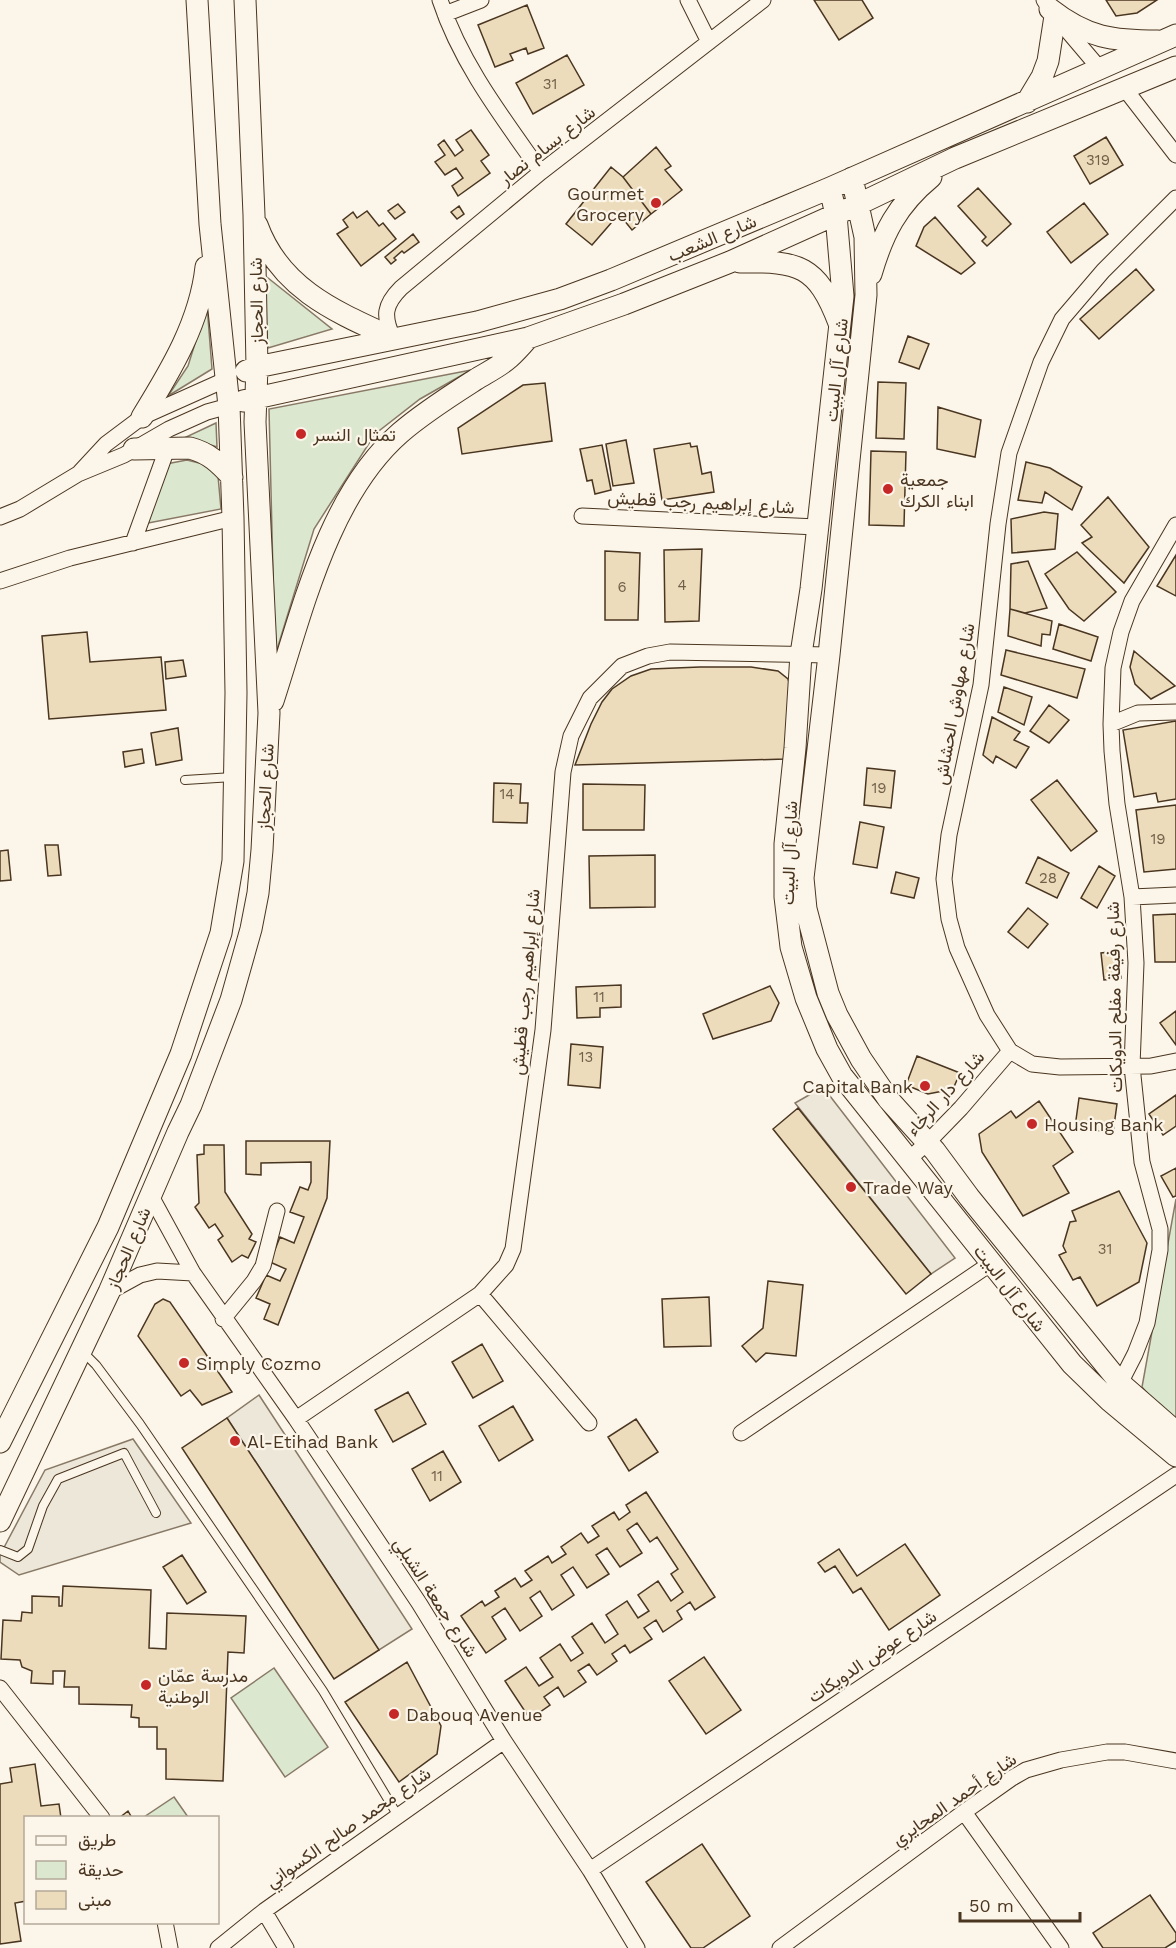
<svg xmlns="http://www.w3.org/2000/svg" width="1176" height="1948" font-family="'Work Sans',Vazirmatn,sans-serif">
	<rect width="100%" height="100%" fill="#fbf6e9"/>
	<path fill="#dce7d0" stroke="#887966" stroke-width="1.5" d="M263,274L332,329L268,348Z
		M207,305L212,369L168,396L188,366Z
		M471,370L420,399L375,434L314,529L275,656L269,409Z
		M216,423L217,447L186,437Z
		M187,460L207,465L218,476L221,509L143,524L166,464Z
		M1176,1199V1427L1142,1387Z
		M274,1668L328,1747L285,1777L231,1698Z
		M174,1797L188,1817H144Z"/>
	<path fill="#ede7d9" stroke="#887966" stroke-width="1.5" d="M823,1087L955,1258L931,1274L795,1103Z
		M259,1395L412,1629L379,1650L227,1418Z
		M133,1439L191,1523L19,1575L0,1562V1555L45,1470Z"/>
	<path fill="#ecdcbc" stroke="#4a3520" stroke-width="1.5" d="M814,0H862L873,18L839,40Z
		M1106,0H1157L1137,13L1116,16Z
		M527,5L544,48L528,54L526,48L510,54L513,60L495,67L478,25Z
		M567,55L584,85L533,114L516,83Z
		M471,130L489,155L481,161L490,173L458,196L452,186L463,178L456,168L445,175L435,162L445,155L438,145L444,140L455,156L463,150L456,140Z
		M1106,137L1123,165L1090,184L1074,156Z
		M656,147L671,166L665,170L682,190L651,214L623,177Z
		M611,167L623,177L651,214L632,230L619,214L592,245L566,224Z
		M978,188L1011,224L987,246L982,241L986,237L958,206Z
		M1084,203L1108,234L1071,263L1047,232Z
		M398,204L405,212L395,219L388,211Z
		M459,206L464,214L457,219L451,212Z
		M367,211L379,226L383,223L396,239L361,266L337,234L348,227L343,220L353,212L357,218Z
		M935,217L975,263L961,274L916,246L924,227Z
		M413,234L419,242L404,253L402,251L394,258L396,260L391,264L385,257Z
		M1136,269L1154,290L1099,339L1080,319Z
		M908,336L929,344L919,369L899,362Z
		M878,382L906,383L904,439L876,438Z
		M545,383L552,441L462,454L458,428L523,385Z
		M938,407L981,420L975,457L937,449Z
		M626,440L634,483L613,486L606,444Z
		M690,443L691,447L697,446L702,474L711,472L714,492L662,500L654,449Z
		M602,445L611,490L595,494L592,480L587,481L580,449Z
		M871,451L906,452L904,526L869,525Z
		M1026,462L1050,468L1082,487L1072,510L1045,492L1042,503L1018,500Z
		M1108,497L1149,547L1124,583L1082,543L1092,537L1081,525Z
		M1044,512L1058,514L1055,549L1012,553L1011,519Z
		M702,549L699,621L665,622L664,550Z
		M605,551L640,553L638,620H605Z
		M1077,552L1116,592L1084,621L1069,609L1045,574Z
		M1176,555V596L1157,586Z
		M1028,561L1047,608L1025,613L1010,609L1011,564Z
		M1010,609L1052,621L1050,635L1042,634L1041,646L1008,636Z
		M1059,624L1098,637L1091,661L1053,649Z
		M87,632L90,662L161,657L166,710L49,719L42,636Z
		M1006,650L1085,669L1077,698L1001,675Z
		M1134,651L1175,686L1151,699L1135,684L1130,667Z
		M183,660L186,676L166,679L165,662Z
		M700,667H751L778,671L788,679L792,692L785,759L575,765L591,724L602,702L612,689L631,676L651,669Z
		M1004,687L1032,697L1024,725L998,712Z
		M1049,705L1069,720L1049,743L1030,731Z
		M992,717L1020,732L1014,740L1029,747L1016,768L996,756L993,763L983,755Z
		M1176,721V799L1158,802L1156,793L1134,797L1123,730Z
		M178,728L182,760L156,765L151,733Z
		M142,749L144,763L125,767L123,752Z
		M867,768L895,771L891,808L864,805Z
		M1057,780L1097,831L1071,851L1031,800Z
		M494,783L521,784L520,803H528L527,823L493,822Z
		M583,784L645,785L644,830H583Z
		M1176,805V869L1144,872L1136,810Z
		M860,822L884,827L877,868L853,864Z
		M45,845H58L61,875L48,876Z
		M8,850L11,880L0,881V851Z
		M655,855V907L590,908L589,856Z
		M1038,857L1069,873L1057,898L1026,883Z
		M1099,866L1115,876L1097,908L1081,898Z
		M896,872L919,878L914,898L891,893Z
		M1028,908L1048,924L1028,948L1008,932Z
		M1176,914V962H1155L1153,915Z
		M1118,951L1121,978L1104,980L1101,953Z
		M621,985V1007L600,1008V1017L577,1018L576,987Z
		M770,986L779,1003L771,1021L713,1039L703,1014Z
		M1176,1011V1045L1160,1023Z
		M571,1044L603,1047L600,1088L568,1085Z
		M917,1056L960,1073L953,1089L928,1094L906,1085Z
		M1176,1095V1126L1163,1135L1149,1114Z
		M1079,1098L1117,1104L1113,1133L1075,1127Z
		M1039,1101L1073,1152L1053,1166L1069,1193L1023,1216L982,1152L979,1134L1011,1111L1016,1118Z
		M798,1108L931,1274L906,1294L773,1129Z
		M246,1141H330L327,1198L278,1325L264,1319L270,1304L256,1298L266,1275L280,1281L286,1269L270,1262L280,1237L294,1243L304,1217L290,1212L300,1187L308,1190L311,1182V1162L261,1163V1175L246,1174Z
		M204,1145H224L225,1192L252,1234L249,1239L256,1242L248,1258L242,1255L232,1262L218,1240L223,1236L215,1224L209,1228L195,1207L199,1203L197,1155L204,1154Z
		M1176,1168V1196L1173,1197L1161,1176Z
		M1119,1191L1147,1243L1139,1282L1097,1306L1080,1277L1073,1280L1059,1255L1066,1252L1063,1246L1070,1222L1076,1221L1072,1211Z
		M768,1281L803,1285L796,1356L766,1353L756,1362L742,1346L763,1328Z
		M709,1297L711,1346L664,1347L662,1299Z
		M163,1299L170,1302L232,1392L202,1405L190,1390L181,1396L138,1336L155,1304Z
		M482,1344L503,1381L473,1398L452,1362Z
		M408,1392L426,1424L393,1442L375,1410Z
		M513,1406L533,1440L499,1461L479,1426Z
		M227,1418L379,1650L334,1679L182,1448Z
		M636,1419L658,1452L629,1471L608,1437Z
		M443,1451L461,1482L430,1501L412,1469Z
		M646,1492L715,1597L695,1610L690,1602L677,1611L682,1619L663,1632L656,1620L644,1628L652,1639L630,1653L625,1645L612,1654L617,1661L597,1675L589,1664L578,1671L586,1682L564,1697L558,1687L544,1697L550,1705L530,1719L505,1681L526,1667L539,1686L553,1677L540,1658L560,1644L571,1661L583,1653L572,1637L592,1623L605,1643L618,1634L606,1615L627,1601L638,1618L649,1611L638,1595L658,1581L671,1601L683,1592L671,1574L678,1569L657,1537L650,1542L637,1523L627,1530L642,1553L620,1567L607,1548L596,1555L609,1574L587,1588L573,1567L561,1575L574,1595L552,1610L540,1591L530,1598L542,1616L520,1631L505,1608L492,1617L506,1639L486,1653L461,1616L482,1601L485,1606L499,1597L495,1591L515,1578L521,1587L532,1580L525,1571L548,1556L552,1563L566,1554L561,1547L581,1533L588,1543L599,1536L592,1526L614,1512L619,1520L630,1512L626,1505Z
		M905,1544L940,1595L889,1630L861,1588L853,1593L835,1566L825,1572L818,1563L839,1549L857,1576Z
		M182,1555L206,1592L187,1604L163,1567Z
		M63,1586L151,1590L149,1648L166,1649L167,1613L246,1616L244,1653L228,1652L223,1781L166,1779V1749H157V1727H139V1718L131,1717L132,1705L79,1704V1687H64L65,1671H53V1684L31,1683L32,1671L22,1667L20,1660L1,1659L3,1620L21,1621L22,1612L32,1613V1596L59,1597V1606H62Z
		M704,1657L741,1710L706,1734L669,1681Z
		M407,1662L441,1726L437,1754L399,1782L345,1702Z
		M35,1764L41,1806L59,1804L61,1818H26V1901L15,1903L21,1941L0,1944V1784L12,1782L10,1768Z
		M128,1811L132,1818H119Z
		M702,1844L750,1916L703,1948H691L646,1882Z
		M1150,1895L1176,1933V1941L1165,1948H1103L1093,1933Z"/>
	<g fill="none" stroke-linecap="round" stroke-linejoin="round">
		<defs>
			<path id="lane" d="M185,780L233,777
				M82,1351L96,1365L140,1424L323,1691L398,1816
				M0,1550L18,1557L28,1549L43,1506L58,1479L124,1453L156,1513"/>
			<path id="street" d="M440,0C461,64 503,118 541,172
				M688,0L709,42
				M1044,0L1055,16L1100,69
				M445,14L481,0
				M1125,89L1176,155
				M1176,198L1103,271L1062,319L1041,362L1009,453L998,524L981,685L949,835L944,879L949,919L957,948L987,1015L1010,1051L1032,1064L1060,1067L1151,1066L1176,1061
				M393,338C383,316 384,305 401,288L541,172L763,0
				M80,472L106,444L142,417L227,379
				M582,516L817,527
				M0,517L20,509L78,474L124,455L169,429L207,412L229,406
				M133,543L167,449
				M0,581L70,558L233,518
				M1111,724L1138,713L1176,712
				M1132,897L1176,895
				M908,1160L927,1143L961,1108L1010,1051
				M151,1196L193,1273L296,1419L419,1603L504,1741L590,1870L637,1948
				M109,1292L140,1275L157,1271L193,1273
				M480,1294L589,1423
				M223,1319L254,1281L263,1266L277,1211
				M1116,1391L1135,1354L1147,1323L1160,1250V1229L1142,1162L1132,1066L1136,963L1132,897L1117,804L1112,751L1111,724L1113,668L1121,632L1132,601L1176,525
				M296,1419L480,1294L506,1265L513,1249L543,1030L563,772L571,736L590,698L622,666L648,656L670,652L829,655
				M741,1433L990,1264
				M0,1688L102,1818
				M964,1812L1061,1948
				M590,1870L1176,1475
				M264,1911L286,1948
				M165,1922L170,1948
				M218,1948L264,1911L504,1741
				M780,1948L964,1812L1012,1778L1026,1770L1061,1760L1107,1752H1125L1176,1761"/>
			<path id="secondary" d="M1050,9C1087,38 1113,41 1158,41
				M1027,102L1042,77L1048,61L1055,16
				M852,178L865,237L866,295L829,655L803,878L806,909L828,993L837,1015L861,1059L889,1100L935,1151L969,1197L1121,1384L1176,1432
				M830,188L836,215L843,296L811,589L801,654L795,748L785,844V897L791,947L806,998L827,1049L842,1076L1072,1364L1110,1401L1176,1456
				M257,225C280,289 336,312 393,338
				M740,262C799,261 817,265 839,323
				M871,274C883,233 897,205 931,177
				M246,371L257,367L477,322L560,299L611,280L830,188L1176,35
				M243,401L528,338L624,304L730,262L859,204L955,158L1176,67
				M142,417C171,370 200,322 206,267
				M134,449L190,448C209,453 219,463 232,477
				M273,701C302,612 328,496 400,433C423,413 450,396 475,380C486,373 499,367 509,358C516,352 522,345 528,338
				M0,1442L108,1227L181,1054L221,933L233,861L236,693L233,518L229,406L210,224L197,0
				M0,1521L109,1292L178,1132L191,1105L231,1000L251,929L258,893L262,850L269,713L255,422L257,367L254,215L245,0"/>
		</defs>
		<use href="#lane" stroke="#4a3520" stroke-width="10"/>
		<use href="#street" stroke="#4a3520" stroke-width="17"/>
		<use href="#secondary" stroke="#4a3520" stroke-width="23"/>
		<use href="#lane" stroke="#fbf6e9" stroke-width="8"/>
		<use href="#street" stroke="#fbf6e9" stroke-width="15"/>
		<use href="#secondary" stroke="#fbf6e9" stroke-width="21"/>
	</g>
	<g fill="#c62828" stroke="#fbf6e9" stroke-width="2">
		<circle cx="656" cy="203" r="6"/>
		<circle cx="301" cy="434" r="6"/>
		<circle cx="888" cy="489" r="6"/>
		<circle cx="925" cy="1086" r="6"/>
		<circle cx="1032" cy="1124" r="6"/>
		<circle cx="851" cy="1187" r="6"/>
		<circle cx="184" cy="1363" r="6"/>
		<circle cx="235" cy="1441" r="6"/>
		<circle cx="146" cy="1685" r="6"/>
		<circle cx="394" cy="1714" r="6"/>
	</g>
	<g text-anchor="middle" dominant-baseline="central" stroke-width="4.5" stroke-linejoin="round" paint-order="stroke">
		<g font-size="15" fill="#725f47">
			<text x="550" y="84">31</text>
			<text x="1098" y="160">319</text>
			<text x="682" y="585">4</text>
			<text x="622" y="587">6</text>
			<text x="879" y="788">19</text>
			<text x="507" y="794">14</text>
			<text x="1158" y="839">19</text>
			<text x="1048" y="878">28</text>
			<text x="599" y="997">11</text>
			<text x="586" y="1057">13</text>
			<text x="1105" y="1249">31</text>
			<text x="437" y="1476">11</text>
		</g>
		<g font-size="18" fill="#4a3520" stroke="#fbf6e9">
			<text transform="translate(547 145) rotate(-38)">شارع بسام نصار</text>
			<text transform="translate(712 238) rotate(-23)">شارع الشعب</text>
			<text transform="translate(256 301) rotate(-91)">شارع الحجاز</text>
			<text transform="translate(836 370) rotate(-84)">شارع آل البيت</text>
			<text transform="translate(701 502) rotate(3)">شارع إبراهيم رجب قطيش</text>
			<text transform="translate(954 704) rotate(-80)">شارع مهاوش الحشاش</text>
			<text transform="translate(265 787) rotate(-87)">شارع الحجاز</text>
			<text transform="translate(789 853) rotate(-88)">شارع آل البيت</text>
			<text transform="translate(525 982) rotate(-85)">شارع إبراهيم رجب قطيش</text>
			<text transform="translate(1114 997) rotate(-91)">شارع رفيفة مفلح الدويكات</text>
			<text transform="translate(945 1093) rotate(-48)">شارع دار الرخاء</text>
			<text transform="translate(128 1248) rotate(-67)">شارع الحجاز</text>
			<text transform="translate(1010 1288) rotate(52)">شارع آل البيت</text>
			<text transform="translate(436 1597) rotate(57)">شارع جمعة الشبلي</text>
			<text transform="translate(872 1656) rotate(-34)">شارع عوض الدويكات</text>
			<text transform="translate(954 1799) rotate(-35)">شارع أحمد المحايري</text>
			<text transform="translate(348 1827) rotate(-35)">شارع محمد صالح الكسواني</text>
		</g>
		<g font-size="18" fill="#4a3520" stroke="#fbf6e9" text-anchor="start">
			<text x="644" y="193" text-anchor="end">Gourmet<tspan x="644" dy="21">Grocery</tspan></text>
			<text x="313" y="434">تمثال النسر</text>
			<text x="900" y="479">جمعية<tspan x="900" dy="21">ابناء الكرك</tspan></text>
			<text x="913" y="1086" text-anchor="end">Capital Bank</text>
			<text x="1044" y="1124">Housing Bank</text>
			<text x="863" y="1187">Trade Way</text>
			<text x="196" y="1363">Simply Cozmo</text>
			<text x="247" y="1441">Al-Etihad Bank</text>
			<text x="158" y="1675">مدرسة عمّان<tspan x="158" dy="21">الوطنية</tspan></text>
			<text x="406" y="1714">Dabouq Avenue</text>
		</g>
	</g>
	<rect x="24" y="1816" width="195" height="108" fill="#fbf6e9" stroke="#b4a999" stroke-width="1.5"/>
	<rect x="36" y="1836" width="30" height="9" fill="#fbf6e9" stroke="#b4a999" stroke-width="1.5"/>
	<text x="78" y="1846" font-size="18" fill="#4a3520">طريق</text>
	<rect x="36" y="1861" width="30" height="18" fill="#dce7d0" stroke="#b4a999" stroke-width="1.5"/>
	<text x="78" y="1876" font-size="18" fill="#4a3520">حديقة</text>
	<rect x="36" y="1891" width="30" height="18" fill="#ecdcbc" stroke="#b4a999" stroke-width="1.5"/>
	<text x="78" y="1906" font-size="18" fill="#4a3520">مبنى</text>
	<path d="M960 1912v9h120v-9" fill="none" stroke="#4a3520" stroke-width="3"/>
	<text x="969" y="1912" font-size="18" fill="#4a3520" stroke="#fbf6e9" stroke-width="4.5" paint-order="stroke">50 m</text>
</svg>
